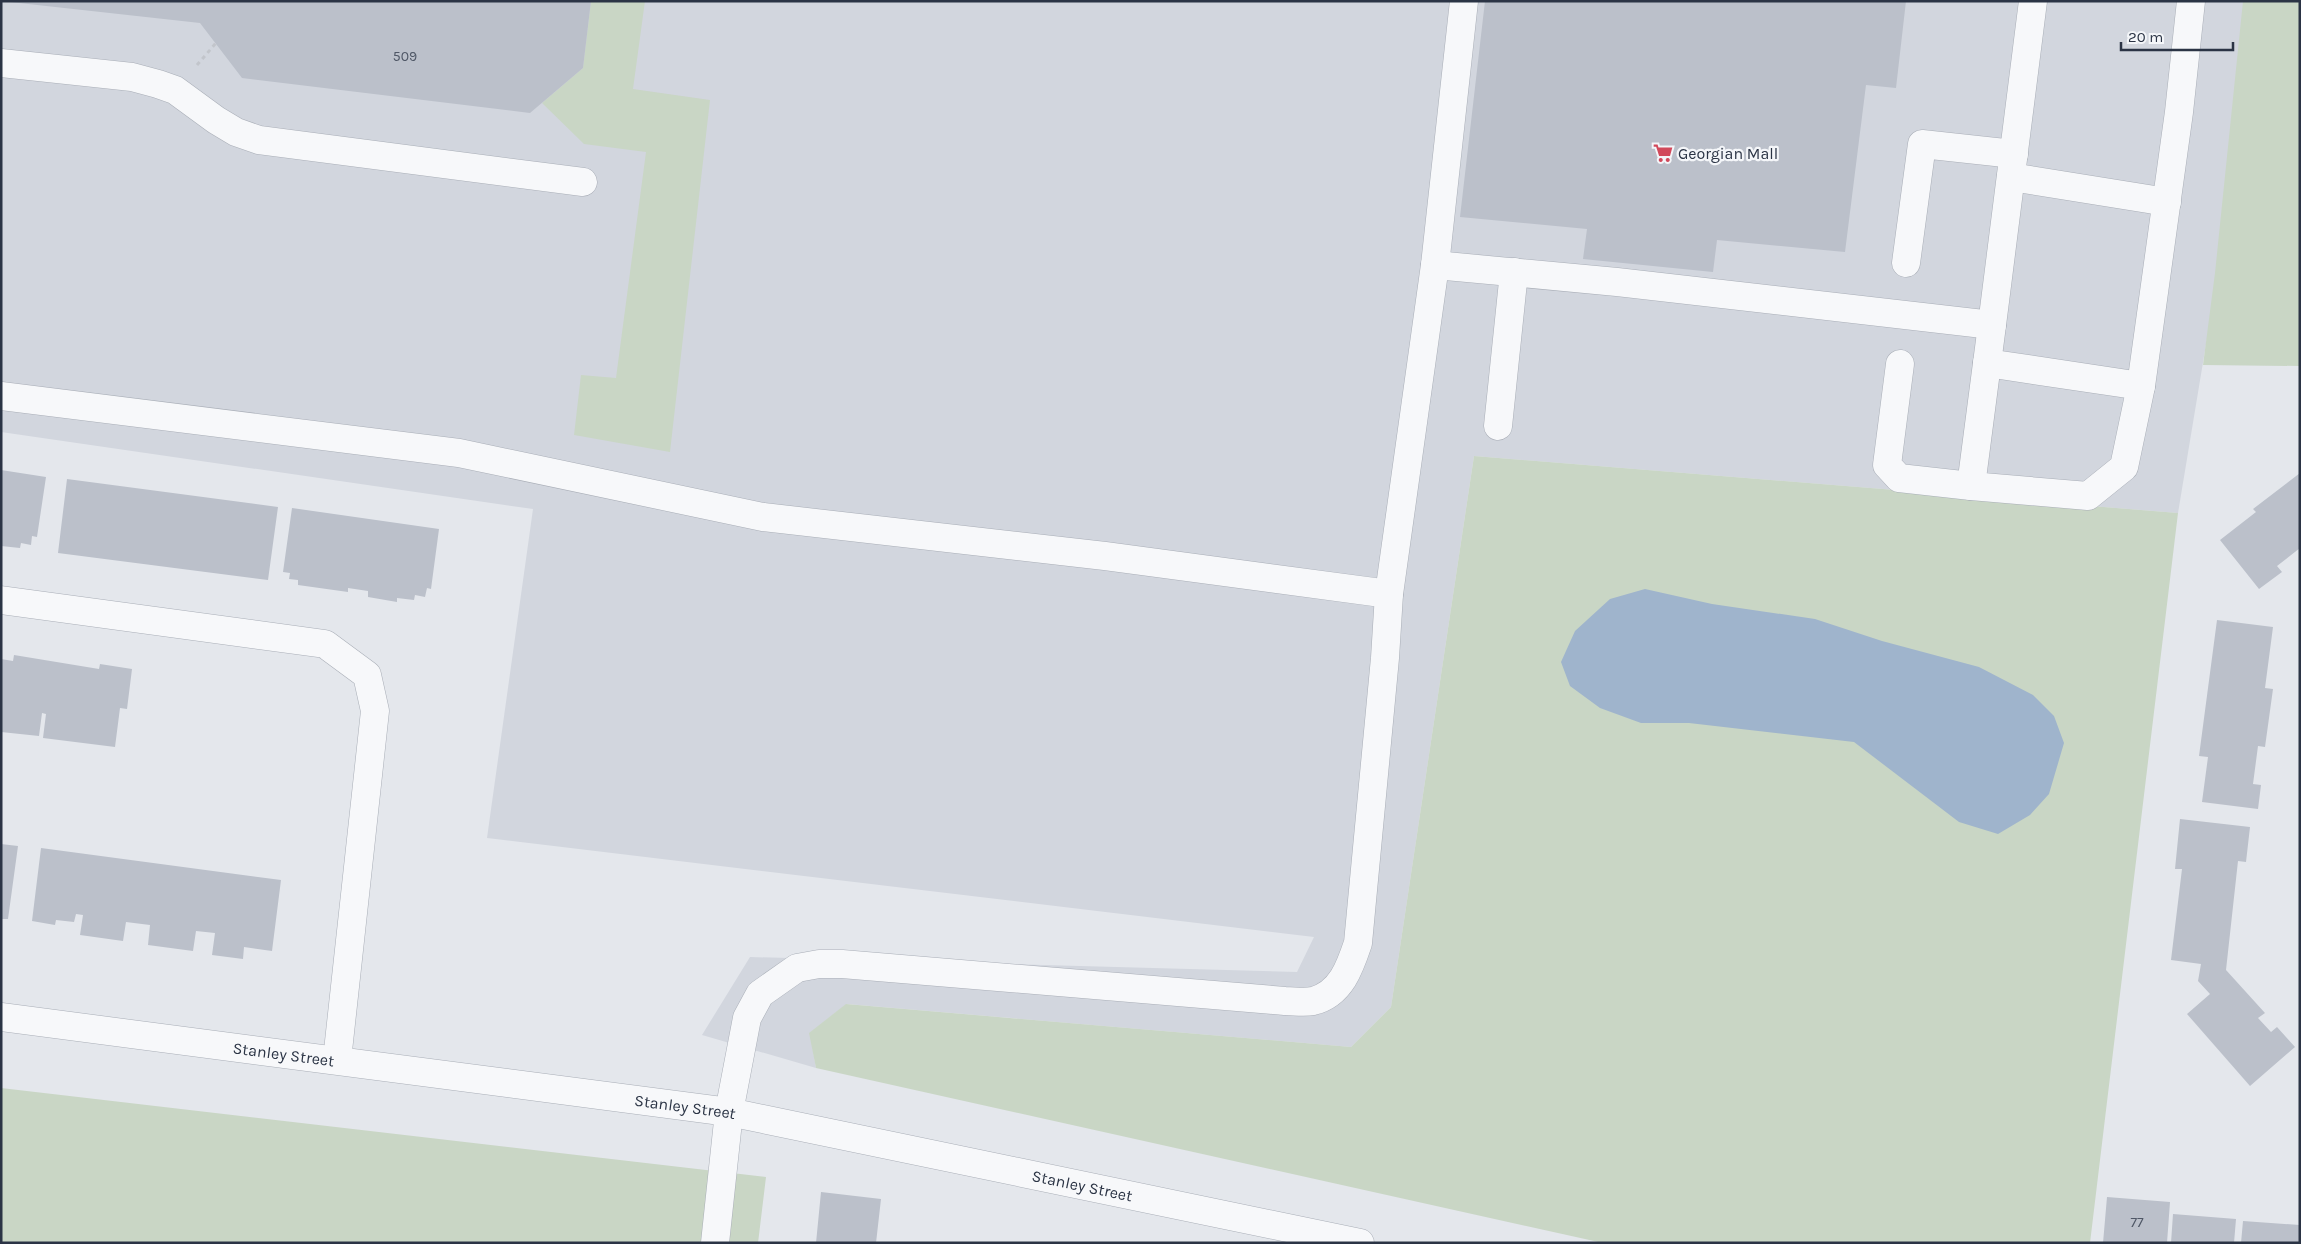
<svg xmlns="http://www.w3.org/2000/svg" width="2301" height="1244" font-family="Karla,sans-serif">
	<rect width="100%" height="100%" fill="#e4e7ec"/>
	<path fill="#d2d6de" d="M1,1H2263L2178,513L1474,456L1391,1007L1351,1047L847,1004L810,1033L816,1068L702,1035L750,957L1297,972L1314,937L487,838L533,509L1,432Z"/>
	<path fill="#c9d6c5" d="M591,1H645L633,89L710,100L670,452L574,435L581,375L616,378L646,152L584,144L542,103L583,68Z
		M2243,1H2300V366L2203,365L2215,273Z
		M1474,456L2178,513L2090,1243H1603L816,1068L809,1033L846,1004L1351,1047L1391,1007Z
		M1,1088L766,1177L758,1243H1Z"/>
	<path fill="#9fb4cc" d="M1645,589L1712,604L1815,619L1882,641L1979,667L2033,695L2054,716L2064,743L2049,794L2030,815L1998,834L1959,822L1854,742L1689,723H1641L1600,708L1570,686L1561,662L1575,631L1610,599Z"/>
	<path fill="#bbc0ca" d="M1,1H591L583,68L530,113L242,78L200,23Z
		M1485,1H1906L1896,88L1866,85L1845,252L1717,240L1713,272L1583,259L1587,229L1460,217Z
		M1,470L46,477L37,537L32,536L31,545L21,543L20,548L1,546Z
		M2300,473V548L2277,566L2282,572L2259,589L2220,540L2256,512L2253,509Z
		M67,479L278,507L268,580L58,553Z
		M292,508L439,529L431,589L427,588L425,597L415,595L414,600L397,598V602L368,597V591L348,588V592L298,585V580L289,579L290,573L283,572Z
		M2217,620L2273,627L2265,688L2273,689L2265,747L2258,746L2253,784L2261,785L2258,809L2202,802L2208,757L2199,756Z
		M14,655L99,669L100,664L132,669L127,709L120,708L115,747L43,738L46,714L42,713L39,736L1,732V659L13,661Z
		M2180,819L2250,827L2246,862L2238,861L2226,970L2265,1013L2258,1018L2271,1032L2277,1027L2295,1047L2250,1086L2187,1014L2210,994L2198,981L2201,964L2171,960L2182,869H2175Z
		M1,844L18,846L8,919H1Z
		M41,848L281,880L272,951L244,947L243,959L212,955L215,933L196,931L193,951L148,945L150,925L126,922L123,941L80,935L83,915L76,914L74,922L56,920L55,925L32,921Z
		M821,1192L881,1199L876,1243H816Z
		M2107,1197L2170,1202L2167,1243H2103Z
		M2173,1214L2236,1219L2234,1243H2171Z
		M2243,1221L2300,1225V1243H2241Z"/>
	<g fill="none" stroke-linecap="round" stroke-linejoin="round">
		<defs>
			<g id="minor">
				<path d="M1,63L132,77L158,84L175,90L216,120L236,132L259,140L583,182"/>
				<path d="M2011,177L2167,202"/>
				<path d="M1906,263L1922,144L2014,154"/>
				<path d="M1435,265L1617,282L1992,325L2033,1"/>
				<path d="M1992,325L1971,486L2088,496L2124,467L2141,386L2179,112L2191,1"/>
				<path d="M1987,363L2141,386"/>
				<path d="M1900,364L1887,465L1899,478L1971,486"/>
				<path d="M1,396L459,453L763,517L1105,556L1389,594"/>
				<path d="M1498,426L1514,272"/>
				<path d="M1,600L325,644L367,675L375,711L337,1060"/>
				<path id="s1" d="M1,1017L729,1112L1360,1243"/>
				<path d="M715,1243L729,1112L747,1018L760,994L797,968L819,964H842L1285,1001C1294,1001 1304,1003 1313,1001C1341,994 1350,967 1358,943L1385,658L1389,594L1435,265L1464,1"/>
			</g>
		</defs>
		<use href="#minor" stroke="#a9aeb7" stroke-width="29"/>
		<path stroke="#c2c5cb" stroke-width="3" stroke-dasharray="4 4" stroke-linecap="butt" d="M197,65L216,43"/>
		<use href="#minor" stroke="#f7f8fa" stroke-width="28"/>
	</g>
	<defs>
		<symbol id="supermarket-bare" viewBox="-9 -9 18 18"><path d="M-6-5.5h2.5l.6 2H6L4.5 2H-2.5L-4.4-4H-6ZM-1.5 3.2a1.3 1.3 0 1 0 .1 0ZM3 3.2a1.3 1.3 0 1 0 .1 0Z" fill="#d1495b" stroke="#f4f6f9" stroke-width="2.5" paint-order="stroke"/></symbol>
	</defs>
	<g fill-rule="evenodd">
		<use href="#supermarket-bare" x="1649" y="139" width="28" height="28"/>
	</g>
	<g text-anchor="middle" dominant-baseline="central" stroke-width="4.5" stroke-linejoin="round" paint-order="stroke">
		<g font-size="14" fill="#4f5766">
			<text x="405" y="56">509</text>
			<text x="2137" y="1222">77</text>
		</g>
		<g font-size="16" fill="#2b3445" stroke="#f4f6f9" text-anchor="start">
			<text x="1678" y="153">Georgian Mall</text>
		</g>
		<g font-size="16" fill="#2b3445" stroke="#f4f6f9">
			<text stroke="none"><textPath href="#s1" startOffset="285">Stanley Street</textPath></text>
			<text stroke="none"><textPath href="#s1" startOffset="690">Stanley Street</textPath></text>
			<text stroke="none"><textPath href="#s1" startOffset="1095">Stanley Street</textPath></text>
		</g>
	</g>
	<rect width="2301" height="1244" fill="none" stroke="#2b3445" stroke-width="5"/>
	<path d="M2121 42v8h112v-8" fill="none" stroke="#2b3445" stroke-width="2.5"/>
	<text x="2128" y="42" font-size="15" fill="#2b3445" stroke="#f4f6f9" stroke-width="4" paint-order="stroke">20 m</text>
</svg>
